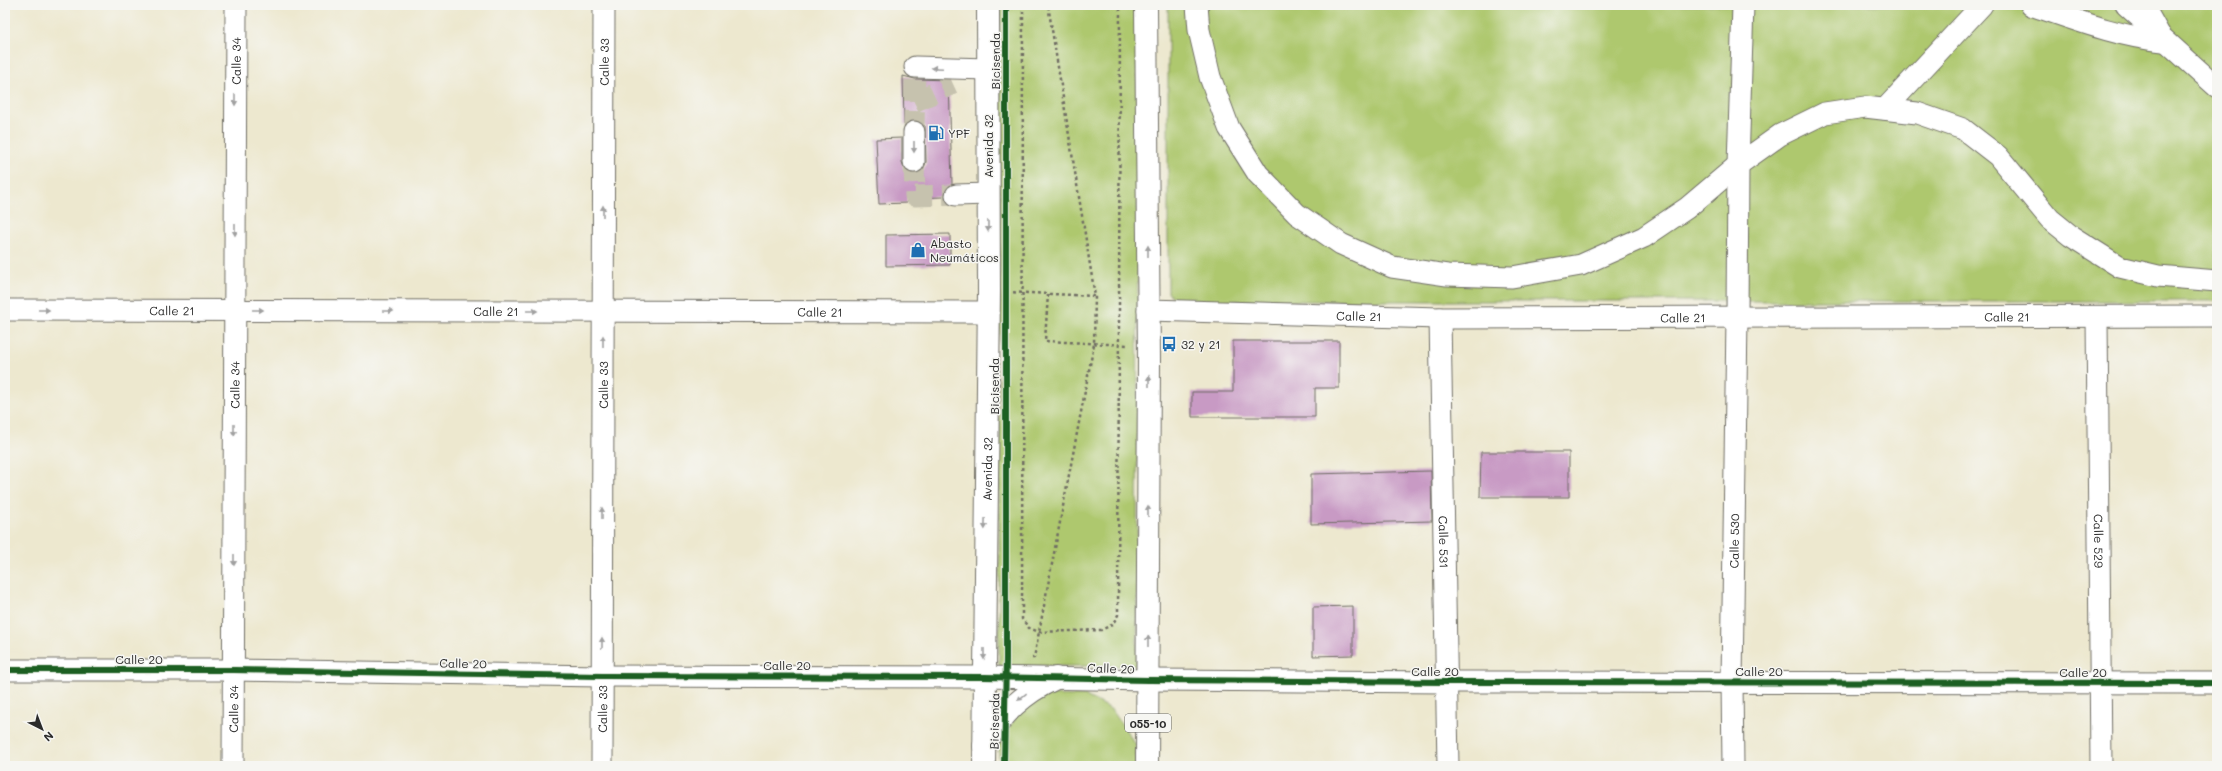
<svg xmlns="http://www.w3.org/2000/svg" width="2222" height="771" font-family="Mali,sans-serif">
	<rect width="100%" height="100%" fill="#f6f6f2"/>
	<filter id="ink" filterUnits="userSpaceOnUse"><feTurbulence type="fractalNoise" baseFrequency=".025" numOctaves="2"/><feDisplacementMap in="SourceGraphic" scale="8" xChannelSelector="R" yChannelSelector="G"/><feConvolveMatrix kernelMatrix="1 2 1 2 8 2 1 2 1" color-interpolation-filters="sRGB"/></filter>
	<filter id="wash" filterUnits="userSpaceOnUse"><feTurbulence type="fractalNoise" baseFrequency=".012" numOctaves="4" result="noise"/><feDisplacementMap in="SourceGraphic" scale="16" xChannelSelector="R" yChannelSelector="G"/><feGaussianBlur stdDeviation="0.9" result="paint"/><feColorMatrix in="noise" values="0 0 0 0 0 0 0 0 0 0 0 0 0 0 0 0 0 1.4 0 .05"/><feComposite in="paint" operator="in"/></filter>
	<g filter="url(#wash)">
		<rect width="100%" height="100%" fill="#ede8cf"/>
		<path fill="#aec86e" stroke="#6c7a4c" d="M1000,5H1138L1137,666H999Z
			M1168,5H2217V301H1178L1168,293Z
			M1045,695L1086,696L1112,710L1136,745V766H999V742L1021,710Z"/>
		<g id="blocks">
			<path fill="#c89ac4" d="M903,76L915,79L949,80L952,184L946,189L944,197L907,198V203L879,204L876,139L902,138V162L904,168L908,173H920L924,168L926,162L925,126L920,122L914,120L904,125Z
				M950,234V265L886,266V235Z
				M1233,341H1339V388H1315V417H1192V392H1233Z
				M1481,452H1569V497H1480Z
				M1431,471L1432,521L1311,524V474Z
				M1353,606V655L1313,656V607Z"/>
		</g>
	</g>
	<g filter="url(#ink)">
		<use href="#blocks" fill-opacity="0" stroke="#6f6d64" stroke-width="1"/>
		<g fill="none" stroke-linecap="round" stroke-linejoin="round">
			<path stroke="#c6c2ae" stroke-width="21" stroke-dasharray="21 10" stroke-linecap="butt" d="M914,102L953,84
				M914,132L915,67
				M914,162L915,196L956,195"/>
			<defs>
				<g id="minor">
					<path d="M1197,5L1199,30L1210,77L1229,128L1258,174L1297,214L1341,244L1392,267L1447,275L1512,277L1581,265L1644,237L1687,208L1738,165L1780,135L1825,113L1865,107L1917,113L1963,129L1998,156L2050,219L2071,236L2120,267L2158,276L2217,281"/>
					<path d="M2031,5C2073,19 2119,37 2163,41L2143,5"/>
					<path d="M2126,5L2217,87"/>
					<path d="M915,67L988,69"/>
					<path d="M1885,109L1982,5"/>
					<path d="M914,162V132"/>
					<path d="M956,195L988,194"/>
					<path id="s1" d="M5,310L988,312"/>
					<path id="s2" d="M1148,310L1440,318L2217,316"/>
					<path id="s3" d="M2097,317L2101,766"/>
					<path id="s4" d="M1440,318L1448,766"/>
					<path d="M5,670H234L602,676L984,677L1148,680L1448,682L2217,683"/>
					<path id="s5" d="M233,766L236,5"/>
					<path id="s6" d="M602,766L604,5"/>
					<path id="s7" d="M1733,766L1732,682L1737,317L1738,165L1743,5"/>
				</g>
				<g id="highway">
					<path d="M1146,5L1149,360L1147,766"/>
					<path d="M984,746C1001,714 1023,693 1056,678"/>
					<path id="s8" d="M984,766L989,291L988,5"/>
				</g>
			</defs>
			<use href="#minor" stroke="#6f6d64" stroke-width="23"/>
			<use href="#highway" stroke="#6f6d64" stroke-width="24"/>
			<path stroke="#6f6d64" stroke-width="2.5" stroke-dasharray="3 3" stroke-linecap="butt" d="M1023,5L1022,619L1029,628L1039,632L1101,630L1112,625L1118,615L1120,5
				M1007,292L1095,296
				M1048,294L1045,341L1129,345
				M1032,658H1034L1039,632L1094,344L1095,296L1048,5"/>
			<use href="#minor" stroke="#fff" stroke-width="21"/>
			<use href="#highway" stroke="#fff" stroke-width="22"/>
			<defs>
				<path id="cycleway" d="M5,670H234L602,676L984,677L1148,680L1448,682L2217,683
					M1004,766L1006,658V5"/>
			</defs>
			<use href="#cycleway" stroke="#f6f6f2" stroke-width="8"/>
			<use href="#cycleway" stroke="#1b5e20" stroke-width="6"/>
		</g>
		<defs><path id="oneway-solid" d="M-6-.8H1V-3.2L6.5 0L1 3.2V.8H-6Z"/></defs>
		<g fill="#a0a0a0">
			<use href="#oneway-solid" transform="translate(937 68) rotate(-178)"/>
			<use href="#oneway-solid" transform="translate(235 100) rotate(90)"/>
			<use href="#oneway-solid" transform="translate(914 147) rotate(90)"/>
			<use href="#oneway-solid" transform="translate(603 211) rotate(-90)"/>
			<use href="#oneway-solid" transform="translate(988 226) rotate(90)"/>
			<use href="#oneway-solid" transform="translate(235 230) rotate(90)"/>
			<use href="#oneway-solid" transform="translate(1148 251) rotate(-90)"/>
			<use href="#oneway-solid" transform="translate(44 310)"/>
			<use href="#oneway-solid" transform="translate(258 310)"/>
			<use href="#oneway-solid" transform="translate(388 311)"/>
			<use href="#oneway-solid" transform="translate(532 311)"/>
			<use href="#oneway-solid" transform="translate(603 341) rotate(-90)"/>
			<use href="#oneway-solid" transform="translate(1149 381) rotate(-90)"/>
			<use href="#oneway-solid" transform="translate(234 430) rotate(90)"/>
			<use href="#oneway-solid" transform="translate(1148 511) rotate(-90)"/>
			<use href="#oneway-solid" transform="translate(602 513) rotate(-90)"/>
			<use href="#oneway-solid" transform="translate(985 524) rotate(91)"/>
			<use href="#oneway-solid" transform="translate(234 560) rotate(90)"/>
			<use href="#oneway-solid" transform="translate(1148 641) rotate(-90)"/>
			<use href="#oneway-solid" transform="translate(602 643) rotate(-90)"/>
			<use href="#oneway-solid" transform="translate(984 654) rotate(90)"/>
			<use href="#oneway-solid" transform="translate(1022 697) rotate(141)"/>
		</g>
	</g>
	<defs>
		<symbol id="fuel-bare" viewBox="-9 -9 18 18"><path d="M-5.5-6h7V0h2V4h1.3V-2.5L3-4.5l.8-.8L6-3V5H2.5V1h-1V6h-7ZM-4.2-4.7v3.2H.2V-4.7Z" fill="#1f6fb2" stroke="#f6f6f2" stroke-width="2.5" paint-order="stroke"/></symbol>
		<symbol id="shop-bare" viewBox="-9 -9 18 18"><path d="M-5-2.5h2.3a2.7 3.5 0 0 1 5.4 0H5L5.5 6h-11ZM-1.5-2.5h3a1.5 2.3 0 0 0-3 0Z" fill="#1f6fb2" stroke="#f6f6f2" stroke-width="2.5" paint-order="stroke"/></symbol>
		<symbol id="bus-bare" viewBox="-9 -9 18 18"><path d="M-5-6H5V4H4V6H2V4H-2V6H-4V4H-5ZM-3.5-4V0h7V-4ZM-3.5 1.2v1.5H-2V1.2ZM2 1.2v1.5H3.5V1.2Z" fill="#1f6fb2" stroke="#f6f6f2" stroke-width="2.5" paint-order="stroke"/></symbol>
	</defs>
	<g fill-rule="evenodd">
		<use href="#fuel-bare" x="925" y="122" width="22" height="22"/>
		<use href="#shop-bare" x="907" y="239" width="22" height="22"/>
		<use href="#bus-bare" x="1158" y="333" width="22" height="22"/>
	</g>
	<g text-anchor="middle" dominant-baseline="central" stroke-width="3" stroke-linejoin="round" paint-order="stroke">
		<rect fill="#f6f6f2" stroke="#686867" stroke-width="1" x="1125" y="714" width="46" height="18" rx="3"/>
		<g font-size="11" font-weight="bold" fill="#2b2b2b">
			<text x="1148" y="723">055-10</text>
		</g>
		<g font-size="12" fill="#2b2b2b" stroke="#f6f6f2">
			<text transform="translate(995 61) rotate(-90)">Bicisenda</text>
			<text stroke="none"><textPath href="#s5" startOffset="705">Calle 34</textPath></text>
			<text stroke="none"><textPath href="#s6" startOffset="704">Calle 33</textPath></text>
			<text transform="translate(988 146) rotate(-90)">Avenida 32</text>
			<text stroke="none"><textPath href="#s1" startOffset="167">Calle 21</textPath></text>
			<text stroke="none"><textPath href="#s1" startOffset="491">Calle 21</textPath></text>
			<text stroke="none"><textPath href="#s1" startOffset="815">Calle 21</textPath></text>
			<text stroke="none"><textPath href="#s2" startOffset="211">Calle 21</textPath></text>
			<text stroke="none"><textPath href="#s2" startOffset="535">Calle 21</textPath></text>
			<text stroke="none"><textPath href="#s2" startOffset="859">Calle 21</textPath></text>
			<text stroke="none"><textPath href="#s5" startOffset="381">Calle 34</textPath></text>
			<text stroke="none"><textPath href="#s6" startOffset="381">Calle 33</textPath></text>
			<text transform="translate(994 386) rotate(-90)">Bicisenda</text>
			<text stroke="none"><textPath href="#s8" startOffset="297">Avenida 32</textPath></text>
			<text stroke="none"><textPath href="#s7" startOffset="225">Calle 530</textPath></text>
			<text stroke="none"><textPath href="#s3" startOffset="224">Calle 529</textPath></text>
			<text stroke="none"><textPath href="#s4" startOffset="224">Calle 531</textPath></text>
			<text x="139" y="659">Calle 20</text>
			<text transform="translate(463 663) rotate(1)">Calle 20</text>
			<text x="787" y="665">Calle 20</text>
			<text transform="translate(1111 668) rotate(2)">Calle 20</text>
			<text x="1435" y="671">Calle 20</text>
			<text x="1759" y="671">Calle 20</text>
			<text x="2083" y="672">Calle 20</text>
			<text stroke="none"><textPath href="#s5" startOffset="57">Calle 34</textPath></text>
			<text stroke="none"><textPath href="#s6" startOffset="57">Calle 33</textPath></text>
			<text transform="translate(994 721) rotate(-89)">Bicisenda</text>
		</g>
		<g font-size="12" fill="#2b2b2b" stroke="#f6f6f2" text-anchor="start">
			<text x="948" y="133">YPF</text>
			<text x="930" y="243">Abasto<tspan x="930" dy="14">Neumáticos</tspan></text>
			<text x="1181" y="344">32 y 21</text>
		</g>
	</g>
	<rect width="2222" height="771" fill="none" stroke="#f6f6f2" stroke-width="20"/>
	<g transform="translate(42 729) rotate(138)" stroke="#f6f6f2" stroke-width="3" paint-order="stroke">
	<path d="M0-3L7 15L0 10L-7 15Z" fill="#2b2b2b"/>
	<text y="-6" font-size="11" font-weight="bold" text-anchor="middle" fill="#2b2b2b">N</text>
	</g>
</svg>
